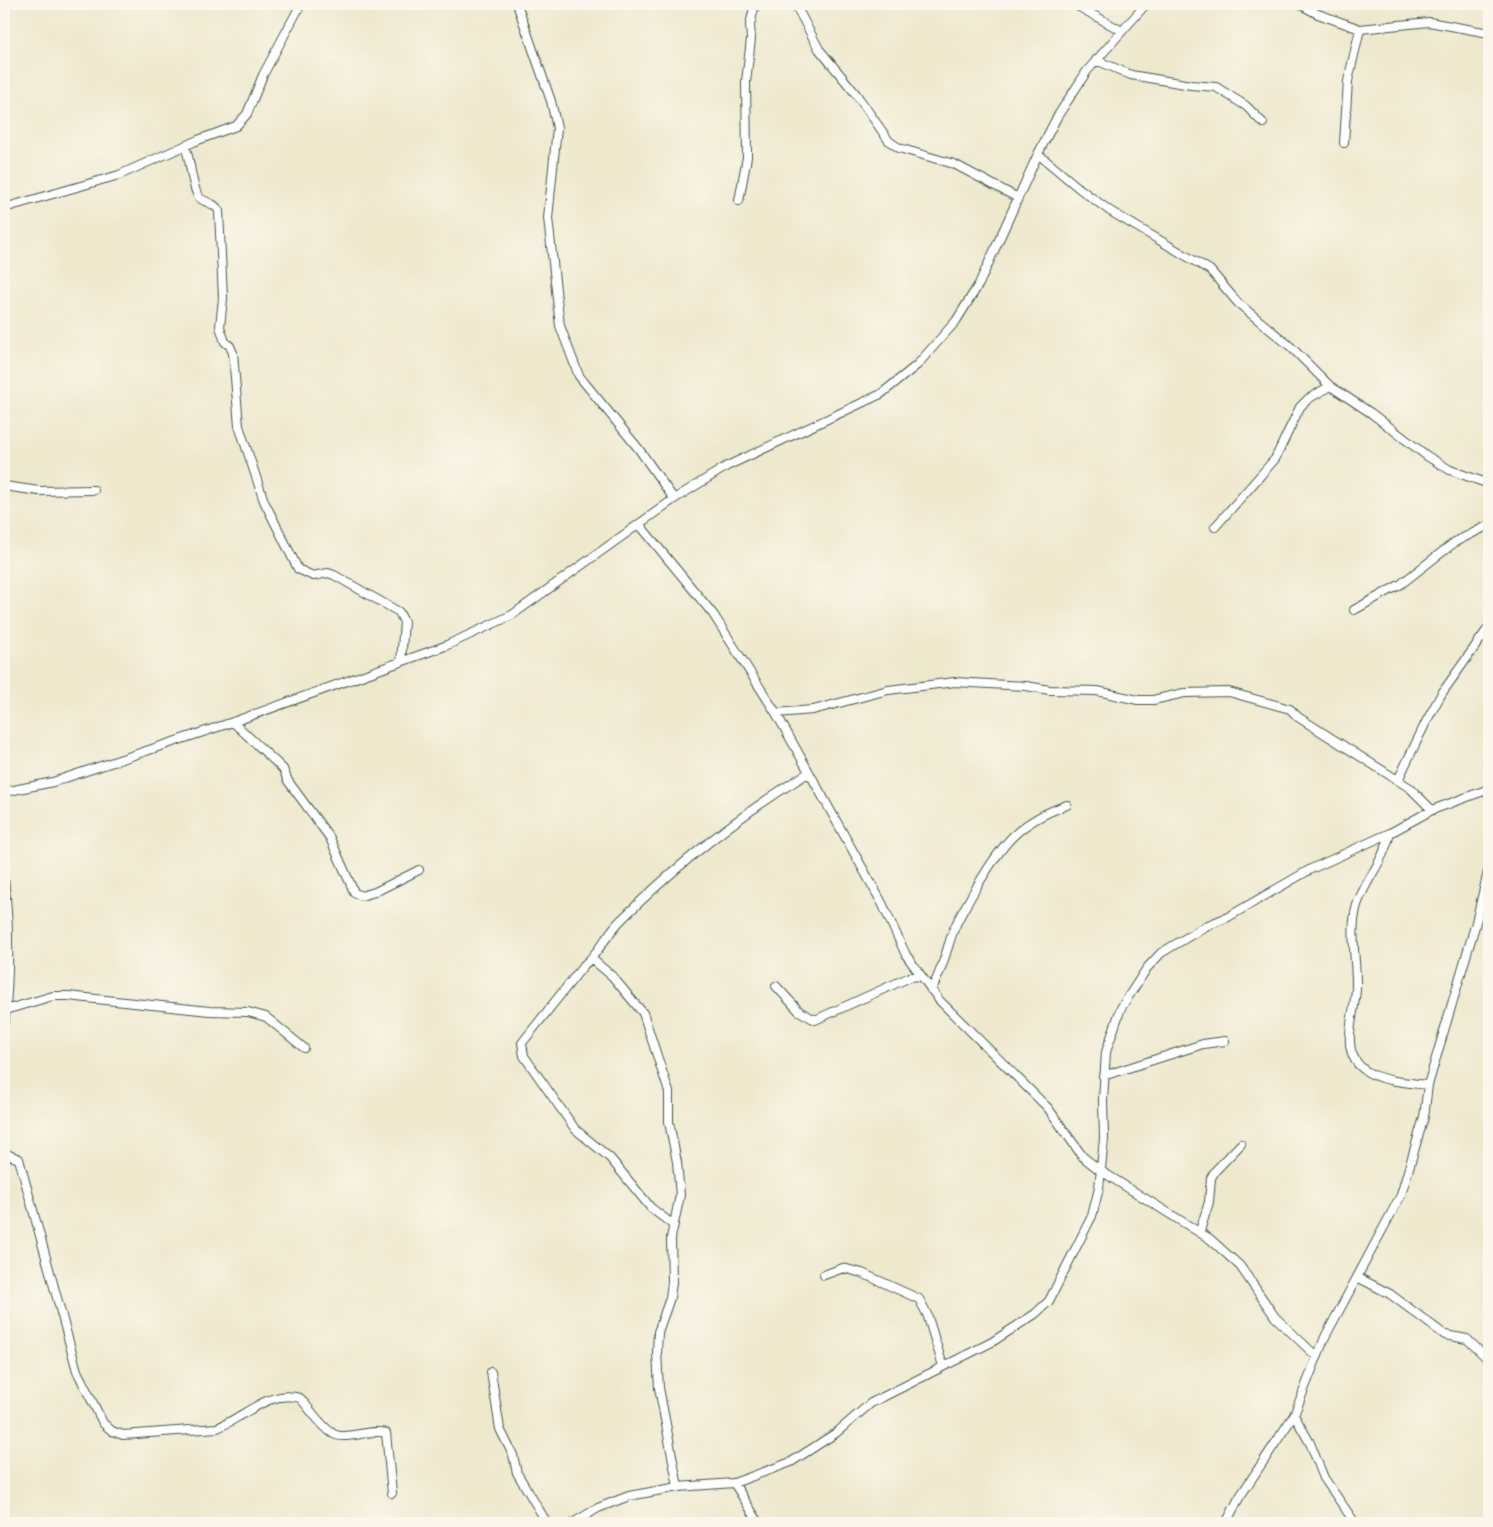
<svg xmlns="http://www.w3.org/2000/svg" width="1493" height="1527" font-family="Kalam,sans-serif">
	<rect width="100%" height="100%" fill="#fbf7ec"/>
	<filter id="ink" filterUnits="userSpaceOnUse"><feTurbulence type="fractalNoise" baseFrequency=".02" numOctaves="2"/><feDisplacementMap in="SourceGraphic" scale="10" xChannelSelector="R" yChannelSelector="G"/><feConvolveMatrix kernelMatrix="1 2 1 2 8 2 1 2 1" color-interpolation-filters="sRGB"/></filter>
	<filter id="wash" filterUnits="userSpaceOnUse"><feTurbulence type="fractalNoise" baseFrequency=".0096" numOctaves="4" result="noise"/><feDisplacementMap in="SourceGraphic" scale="20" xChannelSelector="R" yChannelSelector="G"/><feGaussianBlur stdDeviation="1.12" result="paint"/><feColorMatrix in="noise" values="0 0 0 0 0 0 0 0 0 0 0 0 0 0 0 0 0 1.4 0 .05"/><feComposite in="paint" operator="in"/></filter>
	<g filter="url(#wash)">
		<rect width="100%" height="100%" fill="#eee8cd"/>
	</g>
	<g filter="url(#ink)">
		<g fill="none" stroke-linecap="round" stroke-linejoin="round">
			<defs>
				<path id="minor" d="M517,4L551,101L557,128L548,218L560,326L579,376L638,448L674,499
					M795,4L819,49L856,94L889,141L899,148L954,164L1018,198
					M1074,4L1122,31
					M1299,4L1318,14L1360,29L1429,22L1489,33
					M1096,60L1131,75L1191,85L1216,87L1246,106L1263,123
					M1344,143L1348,81L1360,29
					M185,146C191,161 191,184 198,196C204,204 214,201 219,211L223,298L220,327L225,342L230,346L233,353L239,426L264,501L298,569L313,576L328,573L334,575L399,612L404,622L401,662
					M1038,154L1080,189L1110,211L1210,270L1238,303L1291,347L1330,386L1371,413L1427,456L1450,470L1489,484
					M739,201L747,157L746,82L751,39L750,25L755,4
					M4,208L119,175L198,140L236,126L247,114L263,75L301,4
					M4,486L39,491L94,490
					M639,524L713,614L776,713L882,903L906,955L939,1000L1048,1108L1083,1157L1101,1171L1210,1239L1240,1266L1275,1317L1316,1356
					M1215,527L1275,459L1300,407L1308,399L1330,386
					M1354,610L1401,584L1455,542L1489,525
					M776,713L813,710L888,690L955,682L1026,686L1050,690L1097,691L1138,700H1153L1184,693L1229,692L1290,709L1298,717L1410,788L1432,810
					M233,722L283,769L288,781L330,838L354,892L361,896L375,892L419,870
					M1398,780L1427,720L1442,693L1489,627
					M4,792L53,782L233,722L445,646L512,615L674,499L727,466L881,394L917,365L956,321L979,284L1038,154L1057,117L1087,71L1146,4
					M1390,833C1384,861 1365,881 1357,905C1349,932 1357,961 1356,989C1355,1004 1351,1019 1350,1034C1346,1081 1395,1081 1428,1085
					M592,959L612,976L643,1013L669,1092V1122L677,1162L680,1195L671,1238L672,1282L670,1298L658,1332L657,1353L659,1388L678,1487
					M776,986L799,1011L815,1020L910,977L920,976
					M931,990C943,970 946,950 954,929C960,914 969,901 976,888C1002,844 1018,822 1067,805
					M5,1010L53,996H68L209,1011L248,1012L266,1017L304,1048
					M1103,1076L1203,1044L1225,1041
					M4,1153L19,1159L77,1371L103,1423L112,1431L123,1435L217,1428C243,1418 269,1389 300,1398C310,1409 320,1425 332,1433C344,1442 370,1428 386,1433L392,1493
					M672,1224L651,1208L610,1158L575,1129L524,1056L522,1043L584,965C599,953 607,933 622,919C678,864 741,814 808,773
					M1200,1231L1209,1202L1211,1178L1215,1171L1241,1144
					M824,1275L843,1268L862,1273L919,1299L927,1314L943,1366
					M1357,1277L1390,1294L1445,1335L1467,1339L1489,1360
					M491,1372L500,1429L513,1455L517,1473L547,1523
					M1294,1415L1310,1443L1324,1478L1355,1523
					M734,1483L759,1523
					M573,1523L598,1508L629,1496L678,1487L734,1483L791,1462L836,1433L871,1403L992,1342L1035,1314L1049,1301L1092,1216L1099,1188L1104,1139L1103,1100L1106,1052L1121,1008L1147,968L1161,953L1206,926L1228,917L1311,869L1390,833L1432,810L1489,789
					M1226,1523L1239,1498L1294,1415L1325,1337L1401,1195L1424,1117L1428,1085L1475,926L1489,868"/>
				<path id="major" d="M4,882C9,929 9,975 4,1022"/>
			</defs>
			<use href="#minor" stroke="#3e574b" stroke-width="10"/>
			<use href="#major" stroke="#3e574b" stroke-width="11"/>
			<use href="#minor" stroke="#fff" stroke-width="8"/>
			<use href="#major" stroke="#fff" stroke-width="9"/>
		</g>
	</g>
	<rect width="1493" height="1527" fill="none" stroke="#fbf7ec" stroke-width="20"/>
</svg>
